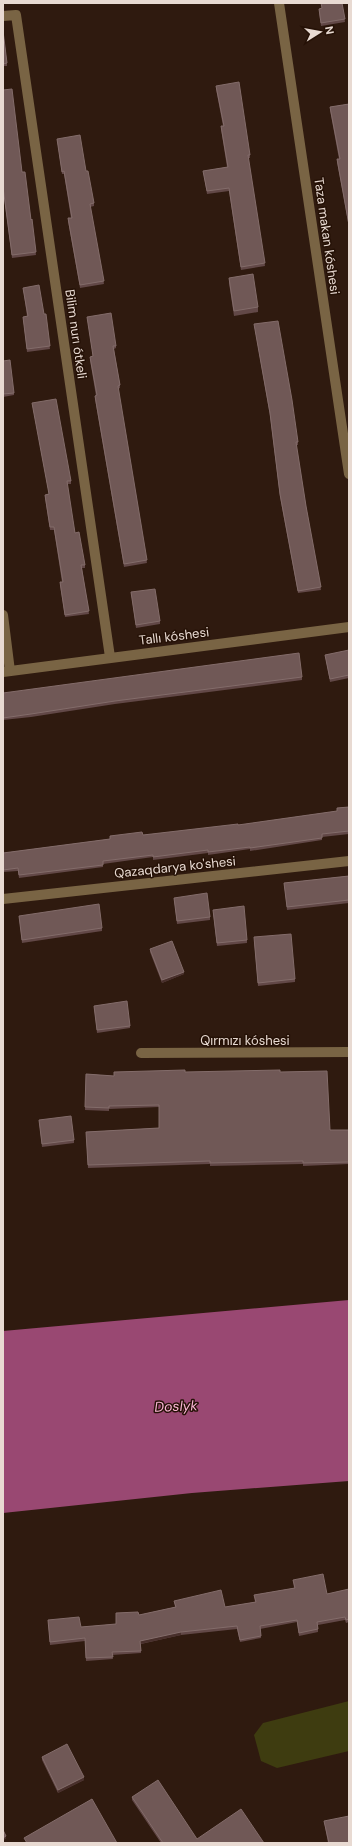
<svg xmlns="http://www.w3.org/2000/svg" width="352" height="1846" font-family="'DM Sans',sans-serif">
	<rect width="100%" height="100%" fill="#2f1a0f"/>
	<path fill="#3e3c10" d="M349,1701V1751L277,1768L261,1761L254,1735L263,1723Z"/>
	<path fill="#994872" d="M349,1300V1481L192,1493L3,1513V1331Z"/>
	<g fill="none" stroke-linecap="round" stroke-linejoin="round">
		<path stroke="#796444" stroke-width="10" d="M279,3L349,474
			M3,16L16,15L110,657
			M3,615L10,671
			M3,672L349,627
			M3,899L349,861
			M141,1053L349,1052"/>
	</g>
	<path fill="#624847" d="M321,3H342L345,22L321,26L319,12V9L322,8Z
		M3,31L7,63V66H3Z
		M216,86L250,155V158H248L265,266L241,270L229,191L207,194L203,171L227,167L221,129V126H223L216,89Z
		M3,90L22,172L31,220L36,255L12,258L3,190Z
		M349,104V228L343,194L337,162V159H339L330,110V107Z
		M57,139L86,171L94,203V206L90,207L104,284L80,288L68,221V218H71L64,174H62Z
		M229,278L258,307V312L234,316L229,283Z
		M23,288L44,314L50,349L27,352L23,317L27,316Z
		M87,317L116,346V348L114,349L120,385V388L118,389L147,563L124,567L95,399V396H96L90,360V357L93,356Z
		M254,324L298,442V445H296L306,506L321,590L298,593L280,497L270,416Z
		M3,361L14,393V395L3,397Z
		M32,403L71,481V484H67L75,533L85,565V568H82L89,614L65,617L60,585V582H62L54,530H50L45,498V495L49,494Z
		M131,592L160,621V624L136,628Z
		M349,651V678L330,682L325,655Z
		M302,677V680L115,704L31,717L3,720V693Z
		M349,807V834L322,837V840L250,851V849L208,855V853L153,860V857L103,864V867L19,878L18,871L3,872V853L110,839V836L143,835L238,825L337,811V808Z
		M349,876V903L287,910L284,883Z
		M174,898L210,917V920L177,924Z
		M213,912L247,940V943L217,946Z
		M19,916L102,928V931L22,943Z
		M254,940L295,979V982L258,986Z
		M150,949L184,974L162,983L150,952Z
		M94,1006L130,1026V1028L97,1033Z
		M185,1072H280L330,1130H349V1164L303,1166V1164L210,1166V1164L88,1168L86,1132L159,1128V1107L109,1109V1111L85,1110L86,1074L114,1076Z
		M39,1120L74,1140V1143L42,1147Z
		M293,1580L327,1594L349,1589V1622L346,1623L345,1620L318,1625V1632L299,1636L297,1622L260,1629L261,1638L240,1642L237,1629L181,1635L141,1644V1653L112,1655L113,1659L86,1661L85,1641L50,1645L48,1620L81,1627L116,1624L139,1615L175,1607L174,1601L225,1607L255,1602L254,1595L294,1588Z
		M42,1757L84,1780L58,1793L42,1760Z
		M132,1797L197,1839L264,1843H161L132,1800Z
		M324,1821L349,1843H328Z"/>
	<path fill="#482f2b" d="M184,972V974L162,983V980Z
		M181,1632V1635L140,1644V1641Z
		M84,1777V1780L58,1793V1790Z
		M6,1836V1839L3,1840V1838Z"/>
	<path fill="#705856" stroke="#836c6a" d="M321,3H342L345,19L321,23L319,9L322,8Z
		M3,31L7,63L3,64Z
		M239,82L250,155H248L265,263L241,267L229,188L207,191L203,171L228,167L221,126H224L216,86Z
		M12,89L22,172H25L31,220L32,219L36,252L12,255L3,187V90Z
		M349,104V225L337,159H340L330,107Z
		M80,135L86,171H88L94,203L90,204L104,281L80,285L68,218H72L64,171L62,172L57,139Z
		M253,274L258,307L234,311L229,278Z
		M39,285L44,314H46L50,346L27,349L23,317L28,316L23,288Z
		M111,313L116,346H113L120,385L118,386L147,560L124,564L95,396L97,395L90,357L93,356L87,317Z
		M278,321L292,400L298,442H296L306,506L321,587L298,591L280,494L270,413L254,324Z
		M10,360L14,393L3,394V361Z
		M56,399L71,481H67L75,533L79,532L85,565H81L89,611L65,615L60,582H63L54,527H50L45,495L49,494L32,403Z
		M155,589L160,621L136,625L131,592Z
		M349,650V675L330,679L325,655Z
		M299,653L302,677L115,701L31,714L3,718V693Z
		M349,807V831L322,834V838L250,848V847L208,852V850L153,857V855L103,861V865L19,875L18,868L3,870V853L110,839V836L142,832L143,835L238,824V825L337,811V808Z
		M349,876V900L287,907L284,883Z
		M207,893L210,917L177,921L174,898Z
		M99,904L102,928L22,940L19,916Z
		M244,906L247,940L217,943L213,910Z
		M291,934L295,979L258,983L254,937Z
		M172,941L184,972L162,980L150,949Z
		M127,1001L130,1026L97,1030L94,1006Z
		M185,1070V1072L280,1070V1072L327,1071L330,1130H349V1162L303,1163V1161L210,1163V1161L88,1165L86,1132L159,1128V1105L109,1106V1108L85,1107L86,1074L114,1076V1072Z
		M71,1116L74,1140L42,1144L39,1120Z
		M323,1574L327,1594L349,1589V1619L346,1620L345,1617L317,1622L318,1629L299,1633L297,1620L260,1626L261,1636L240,1640L237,1626L181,1632L140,1641L141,1651L112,1652L113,1657L86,1658L85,1638L50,1642L48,1620L79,1617L81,1627L116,1624V1613L138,1612L139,1615L176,1607L174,1601L221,1590L225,1607L256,1602L254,1595L295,1588L293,1580Z
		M67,1744L84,1777L58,1790L42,1757Z
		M158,1780L197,1839L241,1809L264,1843H163L132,1797Z
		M92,1799L117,1843H27L24,1838Z
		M349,1816V1843H329L324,1821Z
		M3,1830L6,1836L3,1838Z"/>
	<g text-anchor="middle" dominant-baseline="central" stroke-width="3" stroke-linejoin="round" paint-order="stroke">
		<g font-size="13" fill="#e8dad2" stroke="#251106">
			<text transform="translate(327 236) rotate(82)">Taza makan kóshesi</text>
			<text transform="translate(76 334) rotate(82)">Bilim nurı ótkeli</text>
			<text transform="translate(174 636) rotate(-7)">Tallı kóshesi</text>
			<text transform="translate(175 867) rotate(-6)">Qazaqdarya ko'shesi</text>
			<text x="245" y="1040">Qırmızı kóshesi</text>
		</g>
		<g font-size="14" font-style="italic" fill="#f9b5d4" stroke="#251106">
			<text transform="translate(176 1406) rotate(-2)">Doslyk</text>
		</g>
	</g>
	<rect width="352" height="1846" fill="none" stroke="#e8dad2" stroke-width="8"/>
	<g transform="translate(320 32) rotate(79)" stroke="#251106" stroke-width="3" paint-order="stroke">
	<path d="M0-3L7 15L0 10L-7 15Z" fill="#e8dad2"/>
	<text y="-6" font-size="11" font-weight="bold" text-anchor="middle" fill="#e8dad2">N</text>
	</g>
</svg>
